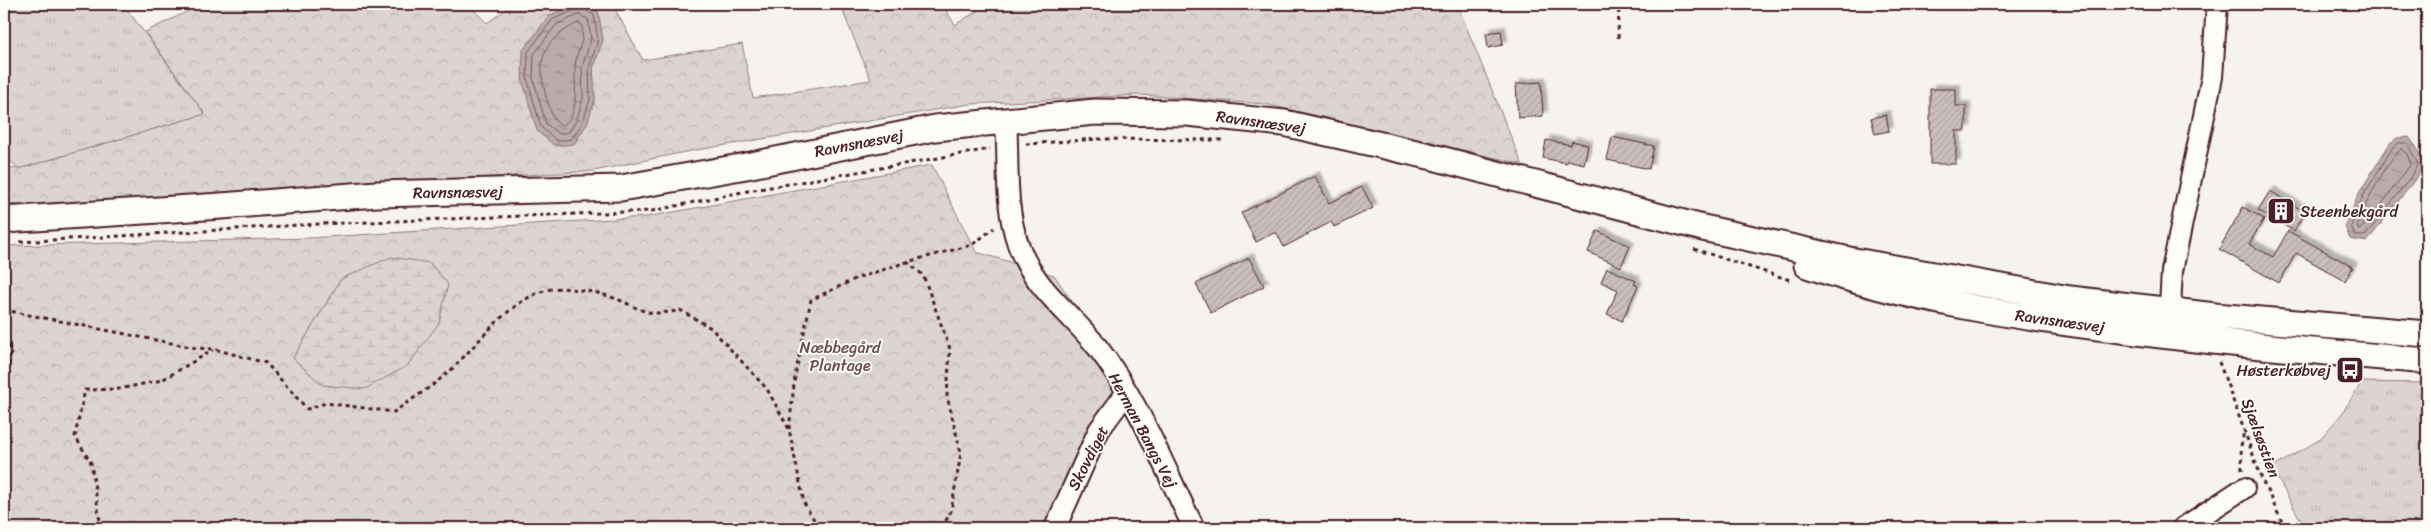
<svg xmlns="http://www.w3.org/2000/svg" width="2431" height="532" font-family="Sriracha,sans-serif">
	<defs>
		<pattern id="grass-tufts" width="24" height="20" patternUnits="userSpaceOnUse" patternTransform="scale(1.25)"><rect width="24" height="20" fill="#dcd4d2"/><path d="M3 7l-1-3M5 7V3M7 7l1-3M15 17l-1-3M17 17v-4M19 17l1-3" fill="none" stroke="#beb6b4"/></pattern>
		<pattern id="forest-crowns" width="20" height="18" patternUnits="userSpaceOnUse" patternTransform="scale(1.25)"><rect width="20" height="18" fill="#dcd4d2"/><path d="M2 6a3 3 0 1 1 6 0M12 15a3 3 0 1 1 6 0" fill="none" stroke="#beb6b4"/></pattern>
		<pattern id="wetland-marsh" width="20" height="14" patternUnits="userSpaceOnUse" patternTransform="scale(1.25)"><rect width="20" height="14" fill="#dcd4d2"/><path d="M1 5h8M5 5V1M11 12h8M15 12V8" fill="none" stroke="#beb6b4"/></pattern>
		<pattern id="water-ripples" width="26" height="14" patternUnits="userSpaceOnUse" patternTransform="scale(1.25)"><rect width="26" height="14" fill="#bbabac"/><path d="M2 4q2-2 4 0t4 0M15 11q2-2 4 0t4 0" fill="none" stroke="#9a8b8c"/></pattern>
		<pattern id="building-hatch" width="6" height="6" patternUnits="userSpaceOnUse" patternTransform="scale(1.25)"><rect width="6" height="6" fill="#cbbfbe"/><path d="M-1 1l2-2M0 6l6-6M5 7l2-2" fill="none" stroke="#b0a4a3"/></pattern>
		<filter id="shadow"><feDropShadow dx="4.5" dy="-4.5" stdDeviation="1" flood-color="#0004"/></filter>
	</defs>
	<rect width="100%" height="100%" fill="#f6f3ef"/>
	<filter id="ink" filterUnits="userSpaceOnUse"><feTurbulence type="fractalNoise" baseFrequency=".02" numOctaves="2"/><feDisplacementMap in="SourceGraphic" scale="10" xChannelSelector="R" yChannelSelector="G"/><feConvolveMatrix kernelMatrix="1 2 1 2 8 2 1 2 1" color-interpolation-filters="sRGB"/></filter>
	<g filter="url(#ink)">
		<path fill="url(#grass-tufts)" stroke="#937a7e" d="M4,4H123L205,114L19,169L4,155Z
			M2362,382L2427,383V528H2305L2272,468L2319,440L2341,415Z"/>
		<path fill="url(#forest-crowns)" stroke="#937a7e" fill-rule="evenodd" d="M203,4H467L487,23L513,4H576L549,16L595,99L593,68L603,40L598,11L583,4H612L643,60L742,44L753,98L871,80L843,12L860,4H942L955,25L988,4H1457L1522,164L1265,104L1140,95L970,104L685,152L594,171L23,205L4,204V168L19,169L205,114L145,32Z
			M932,165L976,252L1054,275L1131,387L1046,528H4V246L309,238L646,217ZM341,279L323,385L293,358Z"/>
		<path fill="url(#wetland-marsh)" stroke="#937a7e" d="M391,257L430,263L448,284L439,323L407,366L365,389L322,385L293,358L341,279Z"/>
		<path fill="url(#water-ripples)" stroke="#8e7378" d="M576,4H583L598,11L603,40L593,68L595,99L587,124L574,144L555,146L537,131L522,79L523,50L549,16Z
			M2409,137L2417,148L2424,163L2414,181L2367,242L2350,239L2345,227L2359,193L2390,143L2397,138Z"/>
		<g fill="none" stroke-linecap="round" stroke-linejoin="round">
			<path stroke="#77575f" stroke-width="1" d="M576,4L574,10L552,20L528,52L527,78L541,127L557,141L572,139L583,122L590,99L589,68L598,40L594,15L584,9L582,4
				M579,15L588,19L591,39L582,67L583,98L577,119L569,132L559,134L546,124L533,78L534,54L556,25Z
				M578,23L582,25C585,44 576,50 575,67C574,84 581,117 561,126C552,120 551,111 547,100C536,62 540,41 578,23Z
				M2399,143H2407L2418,164L2410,178L2365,236H2355L2351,226L2363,196L2393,147Z
				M2401,149L2407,154L2411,164L2371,219L2359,230L2357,226C2362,210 2388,158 2401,149Z"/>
		</g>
		<path fill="url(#building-hatch)" stroke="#4a1f2b" filter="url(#shadow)" d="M1501,31L1503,45L1488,48L1486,33Z
			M1541,82L1543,116L1518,118L1516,84Z
			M1930,89H1956V106H1966V131H1956V164H1930Z
			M1886,115L1889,131L1875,134L1871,118Z
			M1612,137L1654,146L1649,169L1607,160Z
			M1546,140L1571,145L1572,141L1588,145L1584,164L1567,160V163L1543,158Z
			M1315,176L1329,203L1362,187L1373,208L1334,227L1331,222L1284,247L1276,232L1256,242L1241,213Z
			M2270,191L2305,212L2294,231L2258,210Z
			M2243,207L2264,219L2249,244L2273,257L2288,231L2353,267L2345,281L2296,253L2279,283L2219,249Z
			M1597,231L1630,246L1621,267L1588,252Z
			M1249,258L1264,286L1211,313L1196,284Z
			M1607,268L1636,281L1634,284L1638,286L1622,321L1607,314L1618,290L1601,282Z"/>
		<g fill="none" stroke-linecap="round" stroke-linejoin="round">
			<defs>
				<path id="minor" d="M1006,120C1009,161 1004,205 1018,244C1033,288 1071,313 1098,348C1139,401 1164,468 1194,528
					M2169,324L2172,271L2212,77L2217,4
					M1055,528L1099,430L1127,392
					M2183,528L2244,488"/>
				<path id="major" d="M4,220L221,206L377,194L621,188L746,166L935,128L1095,112L1187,113L1284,123L1429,156L1703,228L1849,260L2070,299L2215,316L2427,334
					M1807,265C1906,299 2009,316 2114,329C2218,343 2323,352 2427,361"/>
			</defs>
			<use href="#minor" stroke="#4a1f2b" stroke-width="24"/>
			<use href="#major" stroke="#4a1f2b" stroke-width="29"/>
			<path stroke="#4a1f2b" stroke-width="3" stroke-dasharray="4 4" stroke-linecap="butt" d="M1618,38L1619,4
				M1026,144L1098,139L1222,140
				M20,242L318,224L652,211L742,192L990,149
				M1694,249L1793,281
				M4,310L196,348L214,349L266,363L307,409L326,403L394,412C413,398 435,385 452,369C482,340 522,281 570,289C582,290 596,292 608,296C640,306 642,319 680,310L711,328L767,389L789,429L804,503L819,528
				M4,330L11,353L4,381
				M2219,362L2263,482L2285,528
				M789,429L795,376L811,300L857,278L907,262
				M2242,470L2241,446L2244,432
				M101,528L91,463L75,436L85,390L119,389L162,380L213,350
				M942,528L951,511L961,453L947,396L950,349L923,275L907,262L972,245L994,228"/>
			<use href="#minor" stroke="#fdfcf7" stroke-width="20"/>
			<use href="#major" stroke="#fdfcf7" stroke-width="25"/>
		</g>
	</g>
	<defs>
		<symbol id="building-square" viewBox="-11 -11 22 22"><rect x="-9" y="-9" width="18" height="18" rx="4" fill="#4a1f2b" stroke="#fdfcf7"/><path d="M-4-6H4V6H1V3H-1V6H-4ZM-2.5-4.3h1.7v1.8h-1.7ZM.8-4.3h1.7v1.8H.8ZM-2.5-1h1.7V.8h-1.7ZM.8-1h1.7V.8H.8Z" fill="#fff"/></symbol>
		<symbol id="bus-square" viewBox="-11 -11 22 22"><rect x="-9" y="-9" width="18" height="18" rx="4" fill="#4a1f2b" stroke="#fdfcf7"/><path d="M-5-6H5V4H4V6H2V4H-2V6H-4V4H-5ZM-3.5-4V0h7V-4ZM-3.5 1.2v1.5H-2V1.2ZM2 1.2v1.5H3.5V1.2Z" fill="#fff"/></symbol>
	</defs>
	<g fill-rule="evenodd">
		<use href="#building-square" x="2265" y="195" width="32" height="32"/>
		<use href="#bus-square" x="2334" y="354" width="32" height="32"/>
	</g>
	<g text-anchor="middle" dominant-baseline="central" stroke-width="4" stroke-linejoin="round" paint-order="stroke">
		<g font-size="16" fill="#4a1f2b" stroke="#fdfcf7">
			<text transform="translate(1261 122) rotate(8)">Ravnsnæsvej</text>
			<text transform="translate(859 143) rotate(-11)">Ravnsnæsvej</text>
			<text transform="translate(458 192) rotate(-1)">Ravnsnæsvej</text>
			<text transform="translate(2060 321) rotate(8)">Ravnsnæsvej</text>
			<text transform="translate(1143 430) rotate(62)">Herman Bangs Vej</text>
			<text transform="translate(2261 438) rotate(70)">Sjælsøstien</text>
			<text transform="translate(1088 458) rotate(-63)">Skovdiget</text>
		</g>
		<g font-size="16" fill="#4a1f2b" stroke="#fdfcf7" text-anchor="start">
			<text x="2300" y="211">Steenbekgård</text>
			<text x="2331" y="370" text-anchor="end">Høsterkøbvej</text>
		</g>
		<g font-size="16" fill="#6e4c55" stroke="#fdfcf7">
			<text x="840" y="347">Næbbegård<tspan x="840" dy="18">Plantage</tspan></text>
		</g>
	</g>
	<rect width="2431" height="532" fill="none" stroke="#fdfcf7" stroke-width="20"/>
	<rect x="10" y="10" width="2411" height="512" fill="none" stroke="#4a1f2b" stroke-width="2" filter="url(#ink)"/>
</svg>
